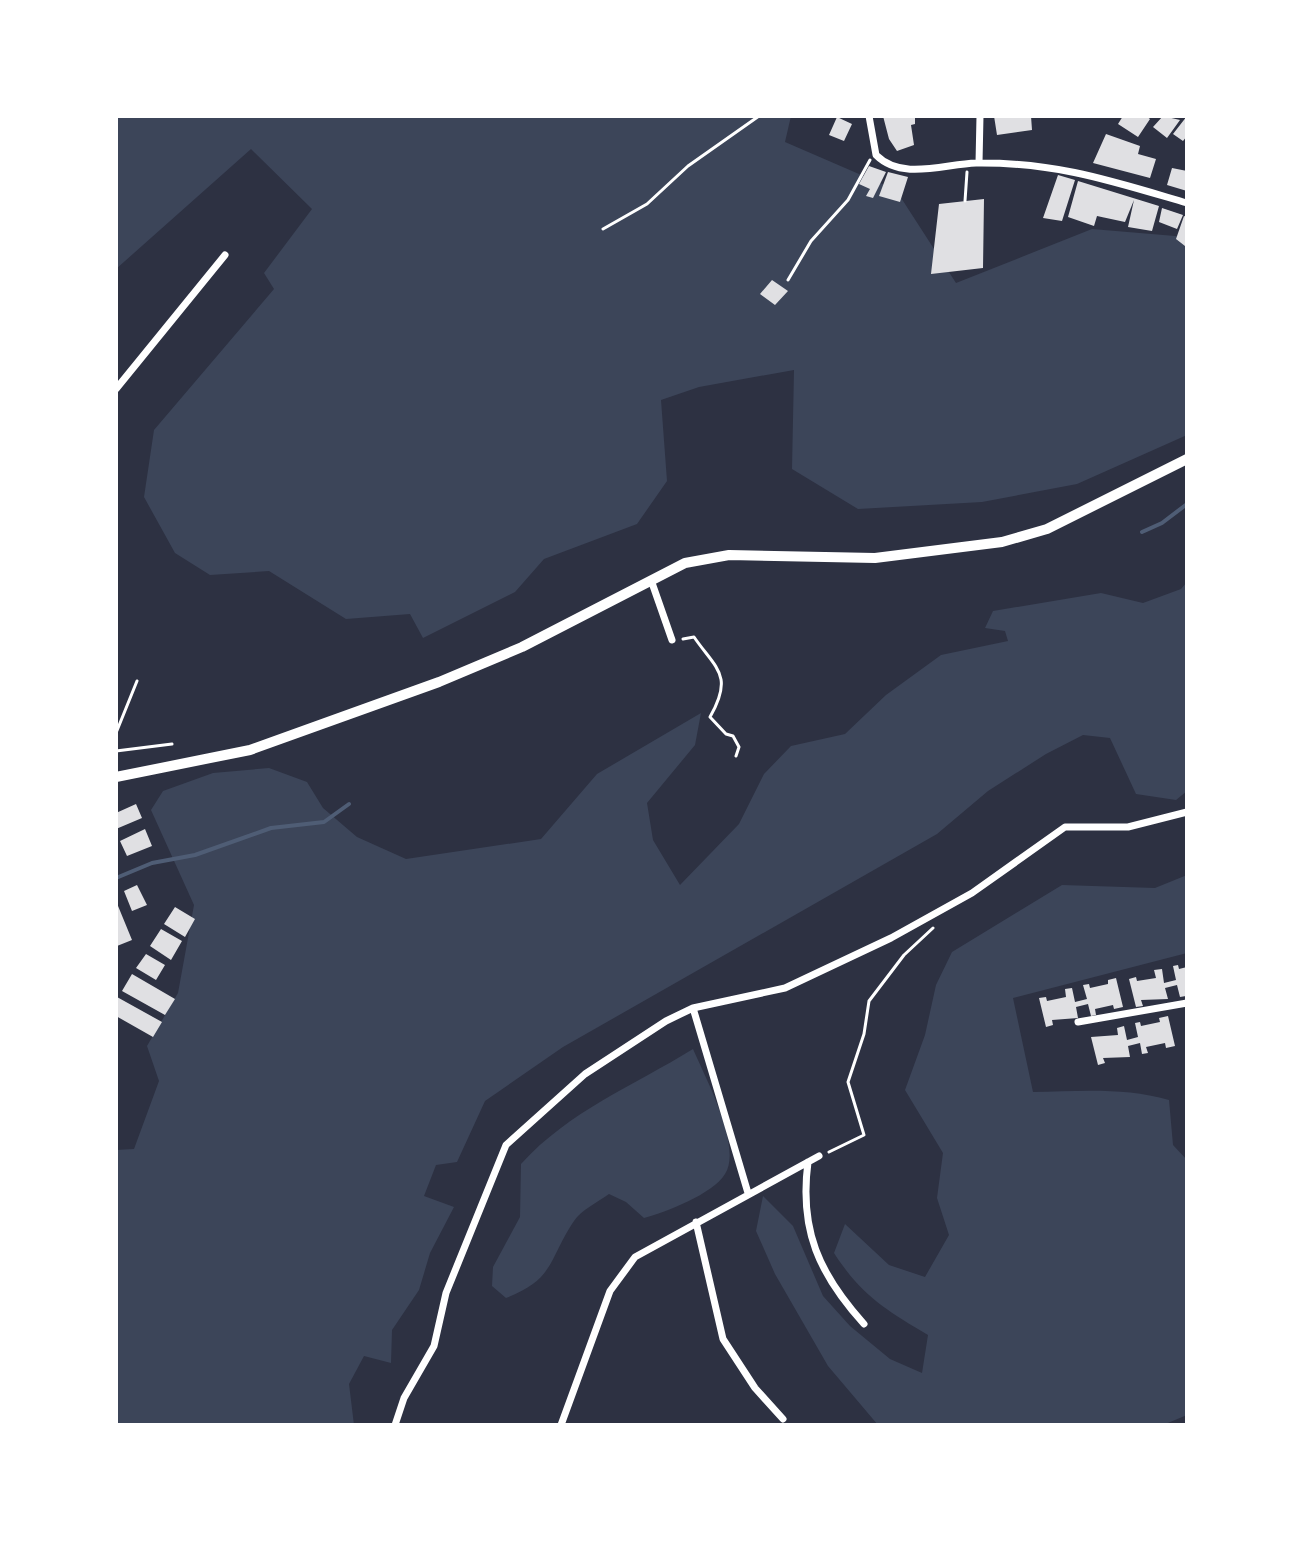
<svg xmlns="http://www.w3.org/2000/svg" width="1303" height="1541" font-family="'Varela Round',sans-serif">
	<rect width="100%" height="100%" fill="#2d3142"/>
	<path fill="#3c4559" d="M116,116H791L785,142L896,190L956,283L1092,229L1187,237V435L1077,484L982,502L858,509L792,469L794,370L699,387L661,400L667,481L637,524L544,559L515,592L423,638L410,614L346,619L269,571L210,575L175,553L144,497L154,430L274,289L264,273L312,209L251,149L116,269Z
		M1187,582V791L1176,800L1136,794L1110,738L1083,735L1046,754L988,791L937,834L563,1047L485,1101L457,1162L436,1165L424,1196L454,1207L430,1253L419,1290L392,1330L391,1363L364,1356L349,1384L354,1425H116V1150L134,1149L159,1081L147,1046L178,993L194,905L151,810L163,791L213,773L269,768L307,782L323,808L357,837L406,859L541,839L597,774L701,713L695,745L647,803L653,840L680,885L739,824L764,774L791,746L845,734L886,695L941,655L1008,641L1005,631L985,628L993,611L1101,593L1143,603L1181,589Z
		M1187,875V953L1013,998L1033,1092C1079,1091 1125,1087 1169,1100L1173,1145L1187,1160V1415L1163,1425H878L828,1366L775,1274L756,1231L763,1196L793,1226L823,1296L850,1326L890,1359L922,1373L928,1335C886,1310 861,1295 834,1253L845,1224L889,1265L925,1277L949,1235L937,1198L943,1153L905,1090L925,1035L936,985L952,952L1062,885L1155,888Z
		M693,1049C704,1075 743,1147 725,1174C713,1194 666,1212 644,1218L626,1202L609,1194C598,1202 581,1210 574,1221C548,1260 555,1279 506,1298L492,1286L493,1267L520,1217L521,1164C569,1111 633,1086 693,1049Z"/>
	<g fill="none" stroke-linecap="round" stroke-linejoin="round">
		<path stroke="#4f5d75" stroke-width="4" d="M1142,532L1162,523L1187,504
			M116,878L152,863L195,855L271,828L324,822L349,804"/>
	</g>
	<path fill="#e0e0e3" d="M883,116H915V124L911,125L914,145L897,151L889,139Z
		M994,116H1031L1032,130L997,135Z
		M1123,116H1146L1150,119L1138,137L1118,124Z
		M1163,116L1180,120L1167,138L1153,127Z
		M1187,116V136L1183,141L1173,134Z
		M837,117L852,124L844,141L829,135Z
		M1106,134L1140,146L1138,154L1156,159L1150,178L1093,163Z
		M869,166L886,172L873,198L866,196L870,189L859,184Z
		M1172,168L1187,171V191L1167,185Z
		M888,172L908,177L900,202L879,196Z
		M1058,175L1075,180L1062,221L1043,218Z
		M1078,181L1159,206L1152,231L1128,227L1134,200L1125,222L1097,216L1094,226L1068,217Z
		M984,199L983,268L931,274L939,204Z
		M1162,208L1183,215L1177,229L1159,222Z
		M1184,216L1187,217L1185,246L1176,239Z
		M772,280L788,291L775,305L760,294Z
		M136,804L142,818L116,829V813Z
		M145,829L152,846L127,856L120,841Z
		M137,885L147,905L132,911L124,891Z
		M116,901L132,940L117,946L116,943Z
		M175,907L195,919L185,937L164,924Z
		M161,929L182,941L171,960L150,946Z
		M146,954L165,965L156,980L136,968Z
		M1178,965L1179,969L1187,967L1186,996L1180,997L1177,985L1165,988L1168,999L1141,1000L1143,1006L1136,1007L1129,979L1136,977L1137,981L1156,978L1154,970L1162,969L1164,983L1176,980L1173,966Z
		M132,974L175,999L165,1015L122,991Z
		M1116,978L1123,1007L1114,1009L1113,1005L1095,1009L1096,1015L1091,1016L1088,1004L1076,1007L1078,1018L1052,1020L1053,1025L1046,1027L1039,998L1046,997L1047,1001L1066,997L1065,989L1072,988L1075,1002L1087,999L1083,985L1089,984L1090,988L1108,984V980Z
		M117,997L162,1022L153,1037L116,1016Z
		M1168,1016L1175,1046L1166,1048L1165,1043L1146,1047L1148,1053L1142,1054L1140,1043L1128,1046L1130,1057L1103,1058L1105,1063L1098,1065L1091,1037L1118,1035L1117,1028L1124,1026L1127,1040L1138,1037L1135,1023L1140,1022L1141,1026L1160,1022L1159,1018Z"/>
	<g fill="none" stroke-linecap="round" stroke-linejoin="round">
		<path stroke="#fff" stroke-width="3" d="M965,201L967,172
			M603,229L647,204L688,166L759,116
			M788,280L811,241L848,200L870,160
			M683,639L694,637C716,669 734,675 710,717L726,734L733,736L739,747L736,756
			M116,733L137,681
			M116,751L172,744
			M829,1152L864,1135L848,1082L864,1034L869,1001L904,955L933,928"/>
		<path stroke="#fff" stroke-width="7" d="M869,116L876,155C902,181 944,164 976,163C1056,162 1112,181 1187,203
			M979,163L980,116
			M116,389L225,255
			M651,580L672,640
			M693,1008L748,1193
			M1078,1022L1187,1003
			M808,1162C799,1230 819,1274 864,1324
			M696,1222L723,1339L755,1388L783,1419
			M395,1425L404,1398L434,1346L446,1293L506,1145L585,1074L666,1021L693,1008L785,988L891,938L972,893L1065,827H1128L1187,812
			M561,1425L610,1291L635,1257L819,1156"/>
		<path stroke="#fff" stroke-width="10" d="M116,777L250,750L439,682L522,647L685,563L729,555L875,558L1002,542L1047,529L1187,459"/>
	</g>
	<rect width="1303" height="1541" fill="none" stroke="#ffffff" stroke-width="236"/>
</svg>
